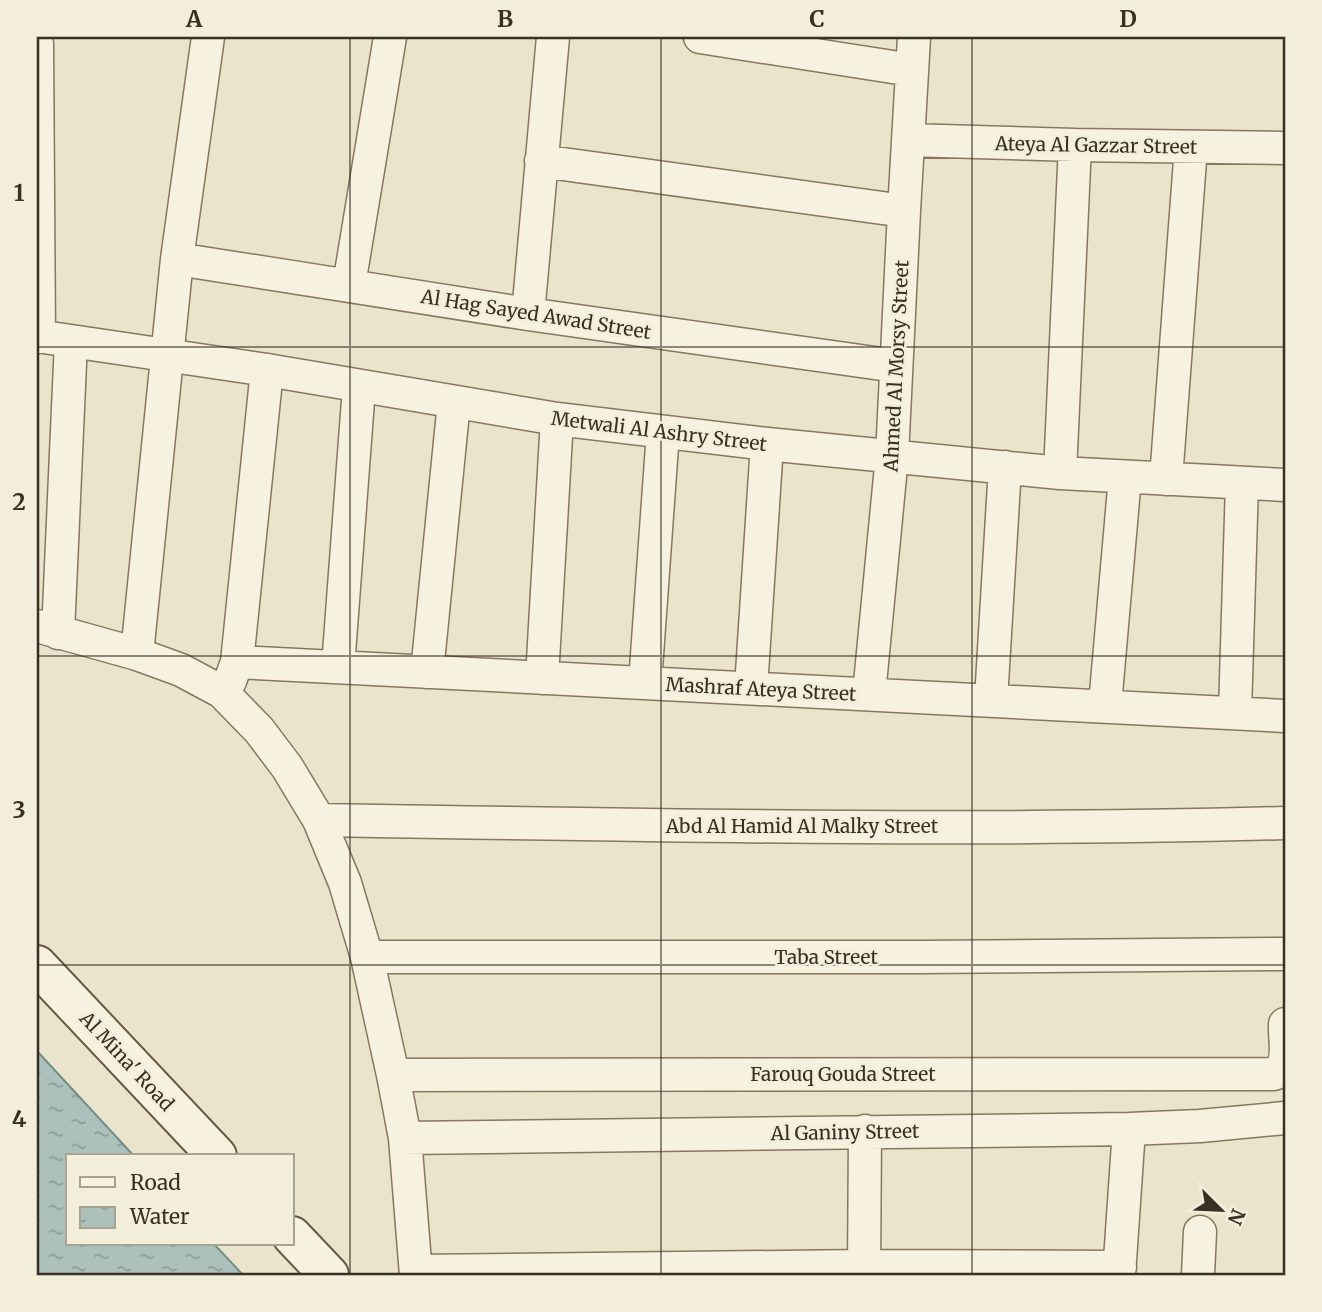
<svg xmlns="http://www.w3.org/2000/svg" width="1322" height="1312" font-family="Merriweather,serif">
	<defs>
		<pattern id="water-ripples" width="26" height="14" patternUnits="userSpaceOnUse" patternTransform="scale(1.75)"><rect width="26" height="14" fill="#acc1bc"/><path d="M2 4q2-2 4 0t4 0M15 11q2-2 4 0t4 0" fill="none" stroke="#8d9d98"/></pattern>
	</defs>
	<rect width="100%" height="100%" fill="#ebe4cc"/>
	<path fill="url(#water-ripples)" stroke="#738f89" stroke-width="2" d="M37,1051L134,1156H68V1244H214L243,1275H37Z"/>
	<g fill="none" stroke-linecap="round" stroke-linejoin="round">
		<defs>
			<path id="street" d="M700,37L912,70
				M37,44L39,337
				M908,140L1075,145L1285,148
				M541,161L904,211
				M177,259L528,314L896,366
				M349,285L390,37
				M528,314L553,37
				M37,336L267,370L557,419L767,444L1060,473L1285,485
				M1060,473L1075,145
				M1166,479L1191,147
				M37,626L137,654L181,670L222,692L259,730L287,767L319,820L345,883L367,957L393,1075L405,1138L416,1275
				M58,633L71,341
				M137,654L177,259L208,37
				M237,662L1285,716
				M338,667L359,387
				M427,672L454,402
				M542,678L557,419
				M230,681L237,662L267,370
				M645,683L663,432
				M751,688L767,444
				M869,694L892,456L904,211L914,37
				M991,700L1005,467
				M1105,705L1125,477
				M1235,712L1242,483
				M319,820C641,825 963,832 1285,823
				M367,957H920L1285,954
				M393,1075L1274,1074C1292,1066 1284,1040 1285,1024
				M405,1138L1129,1129L1200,1126L1285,1118
				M417,1271L864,1266L1120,1267
				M864,1275L865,1131
				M1119,1275L1129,1129
				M1198,1275L1200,1232"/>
			<path id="secondary" d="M37,965L217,1156
				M292,1236L329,1275"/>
		</defs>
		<use href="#street" stroke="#877761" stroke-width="35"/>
		<use href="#secondary" stroke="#695944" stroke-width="42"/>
		<use href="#street" stroke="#f7f1df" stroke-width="32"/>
		<use href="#secondary" stroke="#f7f1df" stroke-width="38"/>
	</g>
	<path fill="none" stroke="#392f23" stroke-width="2" stroke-opacity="0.55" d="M350,37V1275M661,37V1275M972,37V1275M37,347H1285M37,656H1285M37,965H1285"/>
	<g text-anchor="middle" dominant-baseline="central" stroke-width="5" stroke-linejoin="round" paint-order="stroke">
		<g font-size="19" fill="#392f23" stroke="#f3eedb">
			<text transform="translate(1096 145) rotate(1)">Ateya Al Gazzar Street</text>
			<text transform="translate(536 314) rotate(9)">Al Hag Sayed Awad Street</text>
			<text transform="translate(896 366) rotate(-87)">Ahmed Al Morsy Street</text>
			<text transform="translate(659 431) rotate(7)">Metwali Al Ashry Street</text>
			<text transform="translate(761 689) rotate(3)">Mashraf Ateya Street</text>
			<text x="802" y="826">Abd Al Hamid Al Malky Street</text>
			<text x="826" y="957">Taba Street</text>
			<text transform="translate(127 1061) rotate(47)">Al Mina' Road</text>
			<text x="843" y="1074">Farouq Gouda Street</text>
			<text transform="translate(845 1132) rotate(-1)">Al Ganiny Street</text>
		</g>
	</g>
	<rect width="1322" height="1312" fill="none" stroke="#f3eedb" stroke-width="77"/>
	<rect x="66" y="1154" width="228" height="91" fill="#f3eedb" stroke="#a9a291" stroke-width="2"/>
	<rect x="80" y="1177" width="35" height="10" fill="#f7f1df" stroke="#a9a291" stroke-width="2"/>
	<text x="130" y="1190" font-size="21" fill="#392f23">Road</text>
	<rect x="80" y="1207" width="35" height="21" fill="url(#water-ripples)" stroke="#a9a291" stroke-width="2"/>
	<text x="130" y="1224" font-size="21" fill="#392f23">Water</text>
	<g transform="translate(1221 1210) rotate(114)" stroke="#f3eedb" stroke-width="5" paint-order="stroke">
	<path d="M0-5L12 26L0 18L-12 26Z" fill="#392f23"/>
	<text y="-10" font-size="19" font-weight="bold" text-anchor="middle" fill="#392f23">N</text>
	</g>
	<rect x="38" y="38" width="1246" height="1236" fill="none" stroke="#392f23" stroke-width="2.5"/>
	<g font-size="23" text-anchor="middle" font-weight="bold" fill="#392f23">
		<text x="194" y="27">A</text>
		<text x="505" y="27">B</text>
		<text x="817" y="27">C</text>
		<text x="1128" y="27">D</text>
		<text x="19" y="201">1</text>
		<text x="19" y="510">2</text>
		<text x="19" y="818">3</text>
		<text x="19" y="1127">4</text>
	</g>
</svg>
